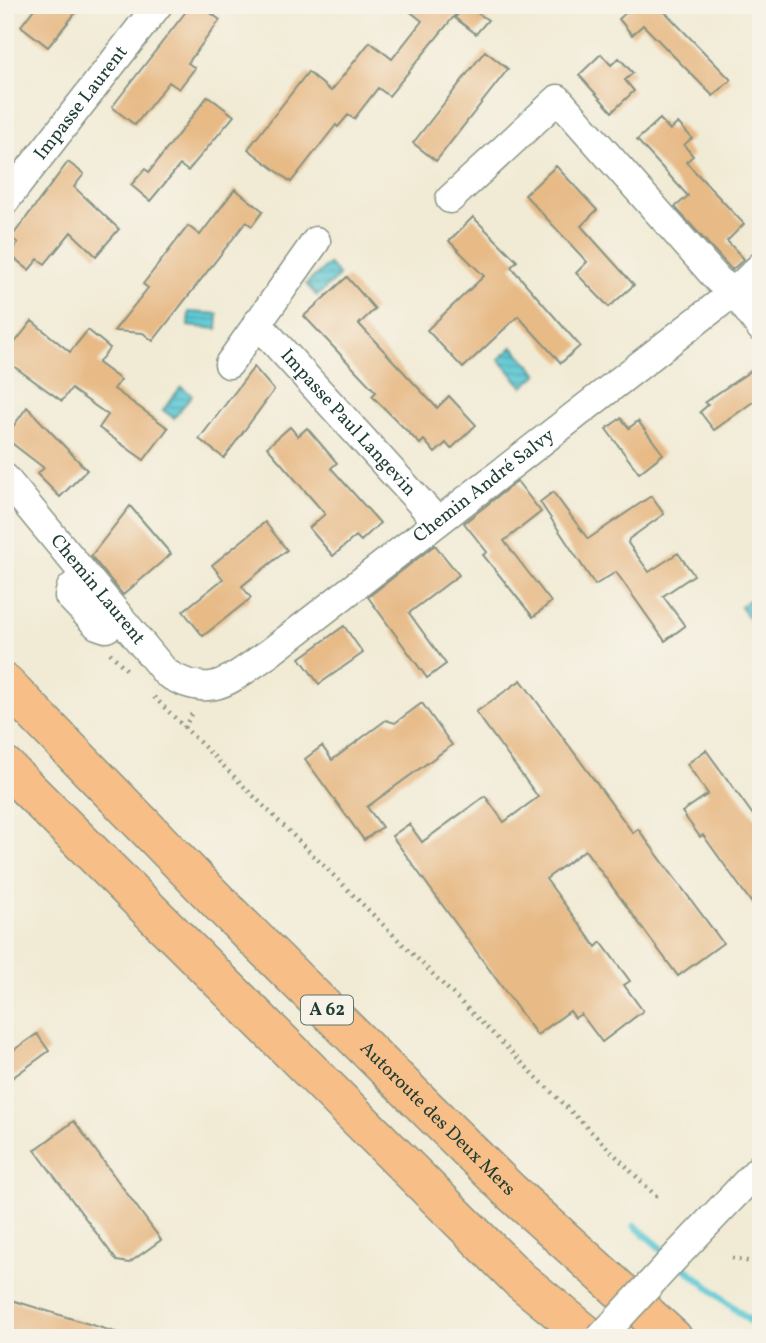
<svg xmlns="http://www.w3.org/2000/svg" width="766" height="1343" font-family="Vollkorn,serif">
	<defs>
		<pattern id="water-rules" width="6" height="5" patternUnits="userSpaceOnUse" patternTransform="scale(1.75)"><rect width="6" height="5" fill="#5cc8d4"/><path d="M0 2.5h6" fill="none" stroke="#4ba4ad"/></pattern>
	</defs>
	<rect width="100%" height="100%" fill="#f7f3e8"/>
	<filter id="ink" filterUnits="userSpaceOnUse"><feTurbulence type="fractalNoise" baseFrequency=".0143" numOctaves="2"/><feDisplacementMap in="SourceGraphic" scale="14" xChannelSelector="R" yChannelSelector="G"/><feConvolveMatrix kernelMatrix="1 2 1 2 8 2 1 2 1" color-interpolation-filters="sRGB"/></filter>
	<filter id="wash" filterUnits="userSpaceOnUse"><feTurbulence type="fractalNoise" baseFrequency=".00686" numOctaves="4" result="noise"/><feDisplacementMap in="SourceGraphic" scale="28" xChannelSelector="R" yChannelSelector="G"/><feGaussianBlur stdDeviation="1.57" result="paint"/><feColorMatrix in="noise" values="0 0 0 0 0 0 0 0 0 0 0 0 0 0 0 0 0 1.4 0 .05"/><feComposite in="paint" operator="in"/></filter>
	<g filter="url(#wash)">
		<rect width="100%" height="100%" fill="#f1ebd5"/>
		<path fill="url(#water-rules)" stroke="#3e8284" stroke-width="2" d="M329,264L339,276L317,296L306,284Z
			M189,312L218,314L217,329L188,326Z
			M513,347L538,374L523,387L499,359Z
			M181,387L192,395L174,418L163,410Z
			M754,597L761,607V635L740,606Z"/>
		<g fill="none" stroke-linecap="round" stroke-linejoin="round">
			<path stroke="#5cc8d4" stroke-width="7" d="M635,1226L668,1254
				M678,1262L761,1330"/>
		</g>
		<g id="blocks">
			<path fill="#e7ba86" d="M37,5H82L48,47L21,26Z
				M191,5L204,8L220,20L188,63L195,68L179,89L169,82L135,125L112,107Z
				M402,5H445L456,14L389,96L378,88L354,119L348,115L338,127L336,125L291,182L248,149L308,72L331,91L370,42L392,59L422,21Z
				M465,5L488,20L476,34L455,18Z
				M625,5H665L662,9L731,80L713,96L643,25L632,35L619,19L629,10Z
				M485,51L508,69L436,161L413,143Z
				M601,54L611,65L619,58L633,73L625,80L634,91L612,112L579,75Z
				M208,96L234,116L188,171L180,165L150,201L131,185L145,169L149,172Z
				M660,119L670,130L678,123L692,138L684,145L693,156L686,162L744,224L727,241L744,259L732,270L675,207L688,196L637,140Z
				M68,162L84,174L74,187L119,229L96,256L71,232L45,264L38,259L29,270L9,254L18,243L11,238Z
				M556,166L597,210L581,226L634,285L609,307L576,273L587,262L525,195Z
				M235,189L263,211L252,226L246,222L153,341L143,333L114,331L148,288L143,284L188,226L200,235Z
				M473,217L517,261L511,267L580,346L561,363L518,316L463,368L427,330L484,276L449,241Z
				M347,277L375,309L359,324L437,408L449,396L476,425L451,449L446,443L435,453L424,440L420,444L372,396L376,392L304,316Z
				M32,321L70,352L88,330L110,348L98,363L121,380L114,389L168,428L144,460L99,428L108,415L71,389L62,401L5,360V355Z
				M761,364V396L714,430L700,412L708,405L705,402Z
				M254,367L274,390L224,458L199,439Z
				M27,407L87,470L60,497L37,474L44,468L5,438Z
				M621,418L629,428L638,421L663,454L639,473L606,429Z
				M290,427L298,436L307,428L337,463L331,468L380,523L361,541L356,536L333,556L309,528L325,514L267,447Z
				M517,481L541,512L504,541L551,602L533,617L483,555L487,552L464,523Z
				M553,492L588,539L651,496L664,514L629,539L628,543L649,572L678,553L694,575L663,596L685,626L665,641L616,572L595,585L540,502Z
				M130,506L171,554L123,595L91,556Z
				M265,522L287,550L242,586L251,598L203,636L183,611L223,579L212,565Z
				M435,545L459,575L409,613L446,664L427,678L368,597Z
				M344,626L363,653L319,684L300,658Z
				M521,680L633,833L638,829L723,943L678,976L585,850L546,879L596,947L601,942L630,981L624,985L643,1011L602,1042L581,1014L575,1018L570,1011L537,1035L392,836L409,824L422,842L485,796L504,822L538,797L476,712Z
				M422,703L452,745L367,807L382,827L364,840L305,759L322,746L332,760L386,720L395,723Z
				M706,750L761,826V916L703,835L700,837L682,812L708,794L687,764Z
				M37,1034L49,1051L5,1083V1056Z
				M74,1121L161,1240L129,1263L117,1261L35,1150Z
				M5,1298L118,1333L117,1338H5Z"/>
		</g>
	</g>
	<g filter="url(#ink)">
		<use href="#blocks" fill-opacity="0" stroke="#889484" stroke-width="2"/>
		<g fill="none" stroke-linecap="round" stroke-linejoin="round">
			<defs>
				<g id="minor">
					<path d="M450,199L558,99L719,281L734,292L761,328"/>
					<path id="s1" d="M5,201L158,5"/>
					<path id="s2" d="M257,323L437,521"/>
					<path d="M229,364L316,241"/>
					<path id="s3" d="M5,478L166,673C212,701 229,680 268,654L734,292L761,266"/>
					<path d="M84,577L71,588L69,596L97,625L106,628L120,620"/>
					<path d="M679,1253L761,1167"/>
				</g>
				<g id="highway">
					<path id="s4" d="M5,683L230,914L510,1191L673,1338"/>
					<path d="M5,766L519,1279L591,1338"/>
				</g>
			</defs>
			<use href="#minor" stroke="#889484" stroke-width="31"/>
			<use href="#highway" stroke="#889484" stroke-width="41"/>
			<path stroke="#889484" stroke-width="4.5" stroke-dasharray="2 5" stroke-linecap="butt" d="M110,653L128,671
				M154,697L660,1200
				M184,728L194,710
				M732,1258L761,1264"/>
			<use href="#minor" stroke="#fff" stroke-width="28"/>
			<use href="#highway" stroke="#f7be87" stroke-width="38"/>
			<defs>
				<path id="minor-bridge" d="M600,1338L679,1253"/>
			</defs>
			<use href="#minor-bridge" stroke="#889484" stroke-width="31" stroke-linecap="butt"/>
			<use href="#minor-bridge" stroke="#fff" stroke-width="28"/>
		</g>
	</g>
	<g text-anchor="middle" dominant-baseline="central" stroke-width="5" stroke-linejoin="round" paint-order="stroke">
		<rect fill="#f7f3e8" stroke="#60746a" stroke-width="2" x="301" y="995.5" width="52" height="29" rx="5"/>
		<g font-size="18" font-weight="bold" fill="#1f3d34">
			<text x="327" y="1010">A 62</text>
		</g>
		<g font-size="19" fill="#1f3d34" stroke="#f7f3e8">
			<text stroke="none"><textPath href="#s1" startOffset="124">Impasse Laurent</textPath></text>
			<text stroke="none"><textPath href="#s2" startOffset="135">Impasse Paul Langevin</textPath></text>
			<text stroke="none"><textPath href="#s3" startOffset="640">Chemin André Salvy</textPath></text>
			<text stroke="none"><textPath href="#s3" startOffset="145">Chemin Laurent</textPath></text>
			<text stroke="none"><textPath href="#s4" startOffset="614">Autoroute des Deux Mers</textPath></text>
		</g>
	</g>
	<rect width="766" height="1343" fill="none" stroke="#f7f3e8" stroke-width="28"/>
</svg>
